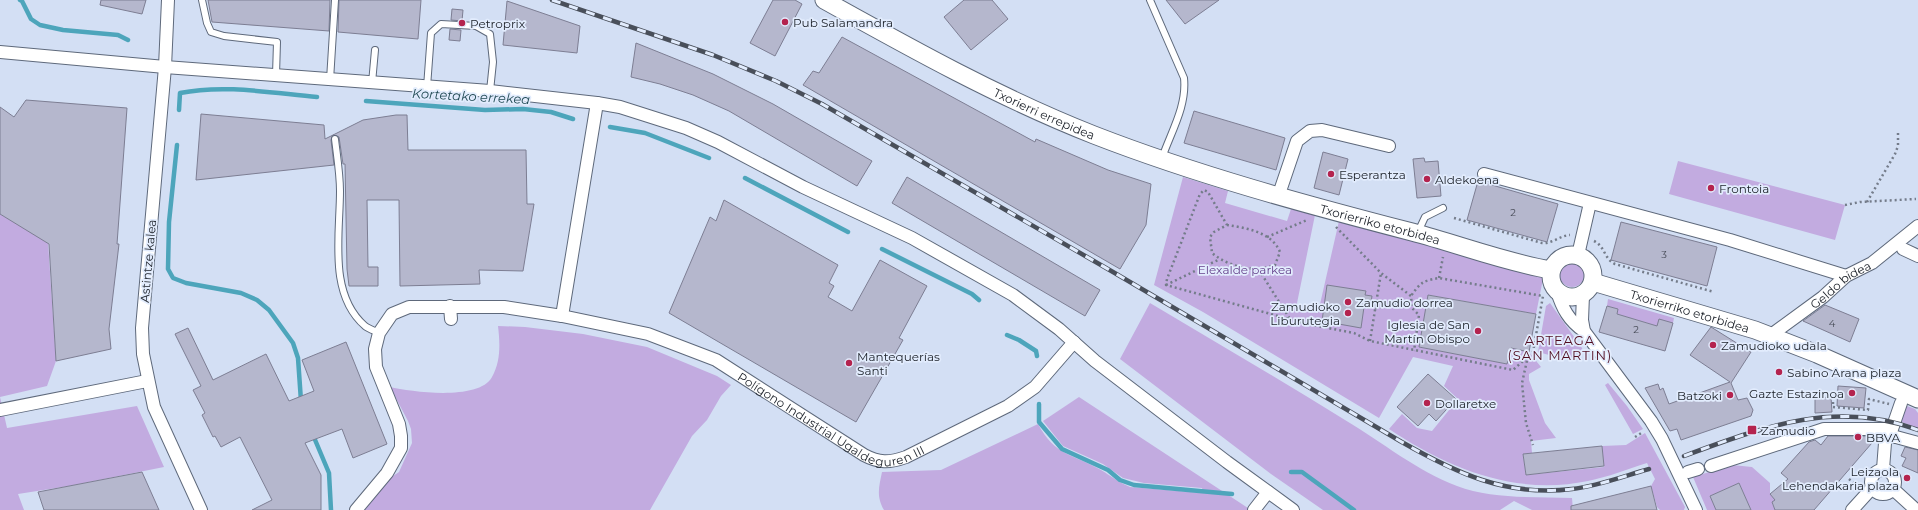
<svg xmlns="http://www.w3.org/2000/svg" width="1918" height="510" font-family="Montserrat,sans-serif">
	<rect width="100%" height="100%" fill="#d3dff4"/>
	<path fill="#c2abe0" d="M1678,161L1845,205L1835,240L1669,194Z
		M1183,177L1228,191L1225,203L1287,221L1291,209L1315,215L1296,308L1318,313L1339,221L1535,273L1543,279L1536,314L1429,295L1419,347L1507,364L1511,348L1529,352L1541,367L1529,374V380L1545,423L1556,438L1531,441L1532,453L1523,454L1526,475L1604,467L1602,446L1626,445L1645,433L1685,507L1684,510H1660L1657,507L1651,486L1655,479L1647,463C1628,469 1608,477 1588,481C1516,496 1449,469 1389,429L1402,414L1417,428L1432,431L1458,399L1444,386L1453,366L1413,357L1379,418L1203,312L1154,285Z
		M0,214L48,242L56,361L47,386L0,397L7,428L137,406L164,467L69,486L18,494L24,510H0Z
		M1560 275a12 12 0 1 1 24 0a12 12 0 1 1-24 0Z
		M1608,299L1674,318L1673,323L1657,326L1617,314L1618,309L1607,306Z
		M1150,303C1215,342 1281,380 1345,420C1382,442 1417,471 1457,486C1491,499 1536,497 1572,498L1573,510H1532L1514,501L1500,510H1323L1271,474L1120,359Z
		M1550,303L1582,348L1583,352L1579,358L1564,359L1538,352L1546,306Z
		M498,326L525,327L583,334L647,347L717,376L731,385L721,396L707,420L692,436L650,510H360L390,478L399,472L412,443L411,429L408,421L390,387C412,392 479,401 492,377C501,361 500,343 498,326Z
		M1608,383L1627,406L1643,429L1633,434L1605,385Z
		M1079,397L1251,510H884C876,496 879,487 882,472L941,470L1038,424C1055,456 1073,454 1101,470C1111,476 1120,483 1130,487L1203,493L1202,488L1144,483L1123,478L1103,464L1063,446L1043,421Z
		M1907,406L1915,409L1918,413V428L1899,421Z
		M1732,465L1752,467L1770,483V494L1775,500L1772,503L1775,510H1751L1739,483L1710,496L1716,510H1707L1693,477Z"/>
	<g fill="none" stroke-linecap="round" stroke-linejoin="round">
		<path stroke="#4da5bb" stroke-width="4.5" d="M20,0L22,1L31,19L40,25L63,30L118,35L128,40
			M366,101L485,110L523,109L551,112L573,119
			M179,110L180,93C224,84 272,93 317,97
			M610,127L645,133L709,158
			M177,145L169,222L168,269L173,278L186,283L241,293L257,300L269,310L293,343L298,358L301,401
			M745,178L848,232
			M882,249L972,294L979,300
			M1007,335L1019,340L1036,351L1037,356
			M1039,404V422L1062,449L1108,470L1120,480L1134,485L1232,494
			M313,435L329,473L331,510
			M1291,472H1302L1354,510"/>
	</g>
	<path fill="#b5b7cd" stroke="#7d7e93" d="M101,0H146L142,14L100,5Z
		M208,0H330L329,31L212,22Z
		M339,0H421L418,39L338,32Z
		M773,0H795L802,4L775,56L750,43Z
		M964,0H992L1008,19L971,50L944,17Z
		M1166,0H1219L1185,24Z
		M507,1L580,26L577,53L503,45Z
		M452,9L463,10L462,21L451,20Z
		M450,29L461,30L460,41L449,40Z
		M842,37L1035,142L1036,139L1108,170L1151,184L1146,225L1120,269L803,85L813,71L819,73Z
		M636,43L713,74L773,104L872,161L857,186L729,111L693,95L660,84L631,77Z
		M26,100L127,108L117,244H119L109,329L111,349L56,361L49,244L0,214V107L14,117Z
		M1194,111L1285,138L1276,170L1184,143Z
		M201,114L324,125L325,139L333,135L331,140L334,165L196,180Z
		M396,115H407L408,150H526L527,204H534L523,271L479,270L480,284L400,286L399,200H367L368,267H378V286H349L347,269L345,164H343L339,137L333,135L363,120Z
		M1323,152L1348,159L1339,195L1314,188Z
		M1424,158L1425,162L1438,161L1441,196L1417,198L1413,159Z
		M907,177L1100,290L1085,316L892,203Z
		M1478,181L1558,204L1547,242L1467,220Z
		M724,200L838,265L829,283L834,286L828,297L852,311L880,260L927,286L899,338L903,340L856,422L669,313L710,217L716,221Z
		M1621,222L1717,247L1707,286L1611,260Z
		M1327,285L1366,291L1365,295L1372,296L1370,308L1364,307L1361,328L1322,321Z
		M1428,295L1536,314L1529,352L1511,348L1507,364L1419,347Z
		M1825,305L1859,319L1850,342L1803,321Z
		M1607,306L1618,309L1617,314L1657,326L1659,319L1673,323L1665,351L1599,332Z
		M1711,327L1751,352L1731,383L1738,400L1747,398L1753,410L1751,416L1681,440L1677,429L1670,431L1645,388L1658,384L1660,390L1663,388L1669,404L1730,382L1690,355Z
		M188,328L213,380L266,354L289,401L314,391L302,360L346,342L387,444L353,458L342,429L305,443L321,475V510H252L272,500L240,437L221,447L215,436L213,437L202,415L205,413L193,390L201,386L175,334Z
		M1428,374L1456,399L1436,421L1429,414L1418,426L1397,407Z
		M1838,386L1866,388L1864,408L1837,406Z
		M1831,397L1832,412L1815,413V398Z
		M1828,436H1878L1814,510H1775L1772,502L1775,500L1770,494L1788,479L1781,473L1809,442L1815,440L1821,445Z
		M1602,446L1604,466L1526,475L1523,454Z
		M1905,447L1918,450V473L1902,466L1906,458L1901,456Z
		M142,472L159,510H44L38,492Z
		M1739,483L1751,510H1716L1710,496Z
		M1651,486L1657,510H1571V506Z"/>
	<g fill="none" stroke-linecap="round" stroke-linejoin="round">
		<defs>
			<path id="lane" d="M202,0L207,23L211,32L224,36L277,42L276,75
				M1150,0L1184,78C1187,106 1171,132 1162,158
				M330,80L335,0
				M372,83L375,50
				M427,87L431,33L441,24L476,26L490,34L493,62L490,91
				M335,139C337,156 340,174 340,191C340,235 328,294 365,326C369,329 375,331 379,333
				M1418,232L1425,217L1443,208"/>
			<g id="street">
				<path d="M168,0L165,67L142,328L143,354L154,407L201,510"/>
				<path d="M0,52L165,67L490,91L597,103L620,107L686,128L718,142L803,187L912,238L1013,295L1059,329L1095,361L1227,462L1293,510"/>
				<path d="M1484,174L1730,240L1846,276"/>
				<path d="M1278,197L1297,141L1310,131L1322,130L1389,146"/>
				<path d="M1903,249L1918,256"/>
				<path d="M1578,255L1590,203"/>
				<path d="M1557,291C1562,308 1569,321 1584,331"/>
				<path d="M1583,295L1582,320L1584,331L1651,421L1662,439L1696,510"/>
				<path d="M450,306L451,319"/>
				<path d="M562,316L597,103"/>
				<path id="s1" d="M1771,335L1823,297L1846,276L1872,263L1918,226"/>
				<path d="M0,410L147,381"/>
				<path d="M1886,437H1896L1918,443"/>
				<path d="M1711,466L1824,429H1892L1901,403"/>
				<path d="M1883,469L1886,430"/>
				<circle cx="1883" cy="482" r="12"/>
				<path d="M1688,472L1698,469"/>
				<path d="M1893,489L1916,510"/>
				<path id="s2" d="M356,510L387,473L401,448V436L399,424L376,367L375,349L379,333L392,314L409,307H504L562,316L648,334L716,360L864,455C879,463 889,463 906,457L1008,406L1035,387L1074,342"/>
				<path d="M1254,510L1268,492"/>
				<path d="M1852,510L1872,488"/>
			</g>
			<g id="secondary">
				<path id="s3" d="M824,0C912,49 1000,98 1094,135C1197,175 1304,204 1412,232C1458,244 1504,262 1551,270"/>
				<circle cx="1572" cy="276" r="21"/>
				<path id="s4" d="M1593,282L1755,330L1817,354L1918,399"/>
			</g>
		</defs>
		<use href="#lane" stroke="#5e697b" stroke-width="8"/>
		<use href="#street" stroke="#5e697b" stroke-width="14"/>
		<use href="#secondary" stroke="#5e697b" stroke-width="19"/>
		<path stroke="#747c8a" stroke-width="2.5" stroke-dasharray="2 3" stroke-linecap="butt" d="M1867,202L1895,154L1898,146V132
			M1845,205L1860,202L1916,199
			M1454,218L1542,243C1552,244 1559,236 1570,235
			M1227,225C1246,228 1272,232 1280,252L1275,265C1254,273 1229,267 1212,253L1210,237L1214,232L1227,225L1208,192L1204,190L1200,194L1167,279L1166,285L1307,324L1354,333L1370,341L1513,370L1533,352L1543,296L1439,278C1422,281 1420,283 1411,296
			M1336,227L1381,273L1411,296L1412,308L1419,315L1414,351
			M1267,237L1307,220
			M1594,241C1605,246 1604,259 1615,264L1714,292
			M1259,270L1290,319
			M1439,278L1443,257
			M1166,285L1220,259
			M1375,308L1410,302
			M1370,341L1381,273
			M1528,356L1522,383L1526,423L1533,445
			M1833,397V407L1868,410L1869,399L1889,404
			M1635,437L1643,432
			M1849,479L1857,486"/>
		<use href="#lane" stroke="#fff" stroke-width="6"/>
		<use href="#street" stroke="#fff" stroke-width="12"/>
		<use href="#secondary" stroke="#fff" stroke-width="17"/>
		<defs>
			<path id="rail" d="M552,0L713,55L776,81L822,104L1113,272L1400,441C1456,473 1506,497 1572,489C1598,486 1624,476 1649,469
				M1684,456C1763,427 1835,399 1918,430"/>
		</defs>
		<use href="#rail" stroke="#494f5a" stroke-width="4.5"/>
		<use href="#rail" stroke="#e2ecfd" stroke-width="3" stroke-dasharray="9" stroke-linecap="butt"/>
	</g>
	<g fill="#b4234e" stroke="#e2ecfd" stroke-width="1.5">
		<circle cx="785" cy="22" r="4"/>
		<circle cx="462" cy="23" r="4"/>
		<circle cx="1331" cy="174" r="4"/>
		<circle cx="1427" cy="179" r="4"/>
		<circle cx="1711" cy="188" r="4"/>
		<circle cx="1348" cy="302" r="4"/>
		<circle cx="1348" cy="313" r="4"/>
		<circle cx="1478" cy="331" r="4"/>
		<circle cx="1713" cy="345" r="4"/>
		<circle cx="849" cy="363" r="4"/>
		<circle cx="1779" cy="372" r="4"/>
		<circle cx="1852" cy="393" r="4"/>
		<circle cx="1730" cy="395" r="4"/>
		<circle cx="1427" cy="403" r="4"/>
		<rect x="1747" y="425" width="10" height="10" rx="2"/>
		<circle cx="1858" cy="437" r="4"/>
		<circle cx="1907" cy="478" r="4"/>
	</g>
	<g text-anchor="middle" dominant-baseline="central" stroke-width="3.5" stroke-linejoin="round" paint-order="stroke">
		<g font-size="10" fill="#464a56">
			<text x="1513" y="212">2</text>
			<text x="1664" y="254">3</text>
			<text x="1832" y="323">4</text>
			<text x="1636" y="329">2</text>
		</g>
		<g font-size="12" fill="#21262e" stroke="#e2ecfd" text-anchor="start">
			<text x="793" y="22">Pub Salamandra</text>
			<text x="470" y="23">Petroprix</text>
			<text x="1339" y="174">Esperantza</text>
			<text x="1435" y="179">Aldekoena</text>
			<text x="1719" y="188">Frontoia</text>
			<text x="1356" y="302">Zamudio dorrea</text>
			<text x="1340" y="306" text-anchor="end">Zamudioko<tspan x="1340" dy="14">Liburutegia</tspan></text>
			<text x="1470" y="324" text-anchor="end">Iglesia de San<tspan x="1470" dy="14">Martín Obispo</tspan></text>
			<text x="1721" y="345">Zamudioko udala</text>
			<text x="857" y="356">Mantequerías<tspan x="857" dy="14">Santi</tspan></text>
			<text x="1787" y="372">Sabino Arana plaza</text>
			<text x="1844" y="393" text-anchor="end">Gazte Estazinoa</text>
			<text x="1722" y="395" text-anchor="end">Batzoki</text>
			<text x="1435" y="403">Dollaretxe</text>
			<text x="1761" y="430">Zamudio</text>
			<text x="1866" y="437">BBVA</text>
			<text x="1899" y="471" text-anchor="end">Leizaola<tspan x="1899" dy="14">Lehendakaria plaza</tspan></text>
		</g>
		<g font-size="12" fill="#21262e" stroke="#e2ecfd">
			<text stroke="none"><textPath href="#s3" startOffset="248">Txorierri errepidea</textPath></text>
			<text stroke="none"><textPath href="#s3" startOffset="602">Txorierriko etorbidea</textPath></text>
			<text transform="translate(148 261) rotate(-85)">Astintze kalea</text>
			<text stroke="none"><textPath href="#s1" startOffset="86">Geldo bidea</textPath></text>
			<text stroke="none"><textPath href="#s4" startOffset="101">Txorierriko etorbidea</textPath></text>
			<text stroke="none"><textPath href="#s2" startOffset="686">Polígono Industrial Ugaldeguren III</textPath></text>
		</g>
		<g font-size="12" fill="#67448d" stroke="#e2ecfd">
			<text x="1245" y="269">Elexalde parkea</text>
		</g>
		<g font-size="13" font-style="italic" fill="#234b55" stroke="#e2ecfd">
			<text transform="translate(471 96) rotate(3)">Kortetako errekea</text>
		</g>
		<g font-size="13" letter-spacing="1" fill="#510c1f" stroke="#e2ecfd">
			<text x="1560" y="340">ARTEAGA<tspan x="1560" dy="15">(SAN MARTIN)</tspan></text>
		</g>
	</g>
</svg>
